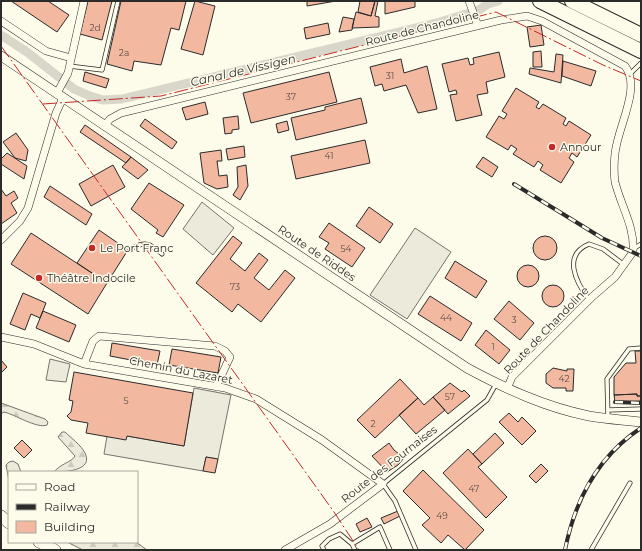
<svg xmlns="http://www.w3.org/2000/svg" width="642" height="551" font-family="Montserrat,sans-serif">
	<defs>
		<pattern id="forest-firs" width="22" height="20" patternUnits="userSpaceOnUse"><rect width="22" height="20" fill="#ecebdb"/><path d="M5 1l3.5 6h-7zM16 11l3.5 6h-7z" fill="#cbcabc"/></pattern>
	</defs>
	<rect width="100%" height="100%" fill="#fdfbea"/>
	<path fill="url(#forest-firs)" stroke="#74746e" d="M1,403L45,419L48,422L47,425C37,429 14,414 4,412L1,414Z
		M62,432H65C71,438 81,445 85,453C94,471 64,472 54,472C60,464 72,462 75,456L58,437Z
		M13,461L18,464L21,472H9V481L6,465L9,462Z
		M67,542H136L147,550H83Z"/>
	<path fill="#eceadb" stroke="#74746e" d="M202,202L234,228L213,255L183,229Z
		M415,228L451,252L407,319L370,295Z
		M50,359L70,364L66,382L46,380Z
		M194,388L231,395L218,459L206,457L203,471L104,454L107,436H127L184,446Z"/>
	<g fill="none" stroke-linecap="round" stroke-linejoin="round">
		<path stroke="#d8d7c9" stroke-width="9" d="M1,35L27,52L74,89L90,96L103,100L122,99L440,22L479,10L488,4L498,1"/>
	</g>
	<path fill="#f2b8a0" stroke="#2b2b2b" d="M11,1H48L69,15L57,32Z
		M88,1H112L102,40L80,34Z
		M121,1H186L179,30L171,28L161,65L134,61L132,71L107,64Z
		M195,1L215,6L203,55L181,49Z
		M307,1H336L307,6Z
		M360,1H375L371,16L358,12Z
		M375,1H378L375,16L379,17V27L352,28L356,12L371,16Z
		M385,1H415V7L385,14Z
		M343,17L354,19L352,30L339,32Z
		M328,23L330,34L306,39L304,28Z
		M541,25L544,45L530,47L527,27Z
		M541,51L542,67H533V52Z
		M499,52L505,77L486,82L488,93L477,95L482,115L456,121L450,95L457,94L456,90L449,92L442,64L468,58L470,65L474,64L473,58Z
		M556,54L563,55L561,83L529,74L530,68L554,72Z
		M401,59L404,73L427,66L437,109L418,113L406,85L384,91L382,84L375,86L370,67Z
		M563,61L596,71L591,86L562,76Z
		M85,72L109,79L106,88L83,81Z
		M329,72L337,102L251,123L243,93Z
		M516,88L539,102L536,107L539,109L543,104L566,118L563,124L566,126L569,121L591,135L577,157L572,153L569,158L574,162L561,183L540,170L543,165L538,161L534,167L513,154L517,149L511,145L508,150L486,137L499,116L504,119L507,114L502,111Z
		M361,98L367,123L296,140L291,118L325,110V107Z
		M205,102L208,114L186,120L182,108Z
		M238,116L239,129L232,130V133L225,134L223,118Z
		M145,119L177,142L172,149L140,126Z
		M287,121L289,130L278,133L276,124Z
		M85,125L131,157L126,163L80,132Z
		M16,133L28,150L26,161L15,158L3,142Z
		M365,140L370,163L296,179L291,156Z
		M244,146L245,157L228,160L226,149Z
		M221,150L222,161H217L219,176L227,175L228,187L217,189L204,183L200,153Z
		M7,153L27,166L24,179L1,164V159Z
		M131,157L148,170L138,179L122,167Z
		M483,157L498,167L492,177L476,167Z
		M113,165L125,187L91,206L79,184Z
		M246,165L248,186L240,200L233,195L238,187L237,167Z
		M149,183L184,205L163,237L156,233L158,230L131,209Z
		M50,186L92,214L86,225L44,197Z
		M1,189L6,196L14,191L18,198L11,203L17,213L1,224Z
		M369,207L393,224L380,243L356,226Z
		M329,223L365,248L352,267L325,249L329,243L319,237Z
		M99,230L128,250L107,283L77,263Z
		M31,233L107,283L88,314L11,264Z
		M533 248a12 12 0 1 1 24 0a12 12 0 1 1-24 0Z
		M233,236L242,243L230,259L245,271L259,253L268,260L254,278L269,290L285,270L295,278L261,322L238,304L232,312L196,283Z
		M455,261L487,281L476,298L445,278Z
		M517 276a11 11 0 1 1 22 0a11 11 0 1 1-22 0Z
		M542 296a11 11 0 1 1 22 0a11 11 0 1 1-22 0Z
		M23,293L46,303L40,318L31,314L25,330L10,324Z
		M430,296L472,323L461,341L418,314Z
		M509,301L534,323L520,340L494,319Z
		M43,311L76,325L69,342L36,328Z
		M486,330L510,350L499,364L475,345Z
		M112,343L160,351L157,365L110,356Z
		M172,349L221,357L218,373L169,365Z
		M635,351H641V396H637V394L614,395V377L626,363H636Z
		M1,360L7,367L1,373Z
		M553,368L567,371V369H574L573,391H566V388H553L546,383V374Z
		M74,372L193,393L184,446L127,436L126,440L86,433L88,423L71,420L67,416L71,412L73,401L69,400Z
		M400,379L418,398L375,438L357,420Z
		M450,383L462,392L464,390L470,396L448,414L433,397Z
		M637,394V396H641V401L615,402L614,395Z
		M433,397L445,410L416,434L399,415L418,398L424,405Z
		M509,413L518,422L522,417L536,431L522,445L499,422Z
		M495,433L504,443L482,464L473,454Z
		M22,440L32,450L24,458L14,448Z
		M389,443L394,450L404,458L398,465L387,472L372,456Z
		M468,449L482,464L478,467L507,497L486,518L443,473Z
		M206,457L218,459L215,473L203,471Z
		M541,464L548,471L536,483L529,476Z
		M423,470L484,530L465,550L448,535L441,543L422,525L430,518L403,491Z
		M398,511L400,516L384,524L381,518Z
		M367,518L372,527L360,532L356,524Z"/>
	<g fill="none" stroke-linecap="round" stroke-linejoin="round">
		<defs>
			<path id="service" d="M69,66L102,70L118,1
				M632,72L641,63
				M135,247C147,240 152,246 162,254
				M633,249L641,244
				M589,300C576,282 562,255 589,244L603,249L623,264
				M608,410L641,409
				M608,418L607,379L629,349L641,348
				M352,544L380,527L390,550
				M324,550L322,546L329,539L340,534L352,544L355,550
				M416,550L395,501L383,484L487,400L496,384
				M591,550L630,483"/>
			<path id="minor" d="M469,1L478,26
				M1,21L46,51L71,58
				M57,93L68,73L84,1
				M104,126L110,119L121,113L501,20L527,16L542,21L625,66C642,88 617,128 615,154C614,162 614,174 615,182C621,206 635,227 633,252L615,277L592,297L512,377L507,389
				M1,240L20,221L28,208L56,113L63,98
				M1,337L34,344L84,364L225,388L256,399L322,440L383,484L330,524L285,550
				M84,364L93,341L99,336L215,346L225,351L230,357L216,387"/>
			<path id="tertiary" d="M1,56L467,368C506,389 545,407 589,416C606,419 624,420 641,422"/>
			<path id="secondary" d="M1,516L9,523
				M39,542L55,550"/>
			<path id="motorway" d="M540,1L641,51
				M572,1L641,35"/>
		</defs>
		<use href="#service" stroke="#2b2b2b" stroke-width="5"/>
		<use href="#minor" stroke="#2b2b2b" stroke-width="8"/>
		<use href="#tertiary" stroke="#2b2b2b" stroke-width="10"/>
		<use href="#secondary" stroke="#2b2b2b" stroke-width="12"/>
		<use href="#motorway" stroke="#2b2b2b" stroke-width="16"/>
		<use href="#service" stroke="#fdfbea" stroke-width="3.5"/>
		<use href="#minor" stroke="#fdfbea" stroke-width="7"/>
		<use href="#tertiary" stroke="#fdfbea" stroke-width="9"/>
		<use href="#secondary" stroke="#fdfbea" stroke-width="11"/>
		<use href="#motorway" stroke="#fdfbea" stroke-width="14"/>
		<defs>
			<path id="rail" d="M514,184L602,238L641,256
				M615,402L641,403
				M565,550C575,500 597,457 641,428"/>
		</defs>
		<use href="#rail" stroke="#2b2b2b" stroke-width="4"/>
		<use href="#rail" stroke="#fdfbea" stroke-width="2.5" stroke-dasharray="8" stroke-linecap="butt"/>
		<path stroke="#c62828" stroke-width="1" stroke-dasharray="14 3 2 3" stroke-linecap="butt" d="M1,46L334,512L359,550
			M43,104L161,96L496,12L603,65L641,81"/>
	</g>
	<g fill="#c62828" stroke="#fdfbea" stroke-width="1.5">
		<circle cx="552" cy="147" r="4"/>
		<circle cx="92" cy="248" r="4"/>
		<circle cx="39" cy="278" r="4"/>
	</g>
	<g text-anchor="middle" dominant-baseline="central" stroke-width="3" stroke-linejoin="round" paint-order="stroke">
		<g font-size="9" fill="#5d4e48">
			<text x="95" y="27">2d</text>
			<text x="124" y="52">2a</text>
			<text x="390" y="75">31</text>
			<text x="291" y="96">37</text>
			<text x="329" y="155">41</text>
			<text x="346" y="248">54</text>
			<text x="235" y="286">73</text>
			<text x="446" y="317">44</text>
			<text x="514" y="319">3</text>
			<text x="493" y="346">1</text>
			<text x="564" y="378">42</text>
			<text x="450" y="396">57</text>
			<text x="126" y="400">5</text>
			<text x="373" y="423">2</text>
			<text x="474" y="488">47</text>
			<text x="442" y="515">49</text>
		</g>
		<g font-size="11" fill="#2b2b2b" stroke="#fdfbea">
			<text transform="translate(422 28) rotate(-14)">Route de Chandoline</text>
			<text transform="translate(317 253) rotate(34)">Route de Riddes</text>
			<text transform="translate(546 330) rotate(-46)">Route de Chandoline</text>
			<text transform="translate(181 370) rotate(11)">Chemin du Lazaret</text>
			<text transform="translate(389 464) rotate(-38)">Route des Fournaises</text>
		</g>
		<g font-size="11" fill="#2b2b2b" stroke="#fdfbea" text-anchor="start">
			<text x="560" y="147">Annour</text>
			<text x="100" y="248">Le Port Franc</text>
			<text x="47" y="278">Théâtre Indocile</text>
		</g>
		<g font-size="12" font-style="italic" fill="#2b2b2b" stroke="#fdfbea">
			<text transform="translate(243 70) rotate(-13)">Canal de Vissigen</text>
		</g>
	</g>
	<rect width="642" height="551" fill="none" stroke="#2b2b2b" stroke-width="4"/>
	<rect x="8" y="471" width="130" height="72" fill="#fdfbea" stroke="#a9a89e"/>
	<rect x="16" y="484" width="20" height="6" fill="#fdfbea" stroke="#a9a89e"/>
	<text x="44" y="491" font-size="12" fill="#2b2b2b">Road</text>
	<rect x="16" y="504" width="20" height="6" fill="#2b2b2b" stroke="#a9a89e"/>
	<text x="44" y="511" font-size="12" fill="#2b2b2b">Railway</text>
	<rect x="16" y="521" width="20" height="12" fill="#f2b8a0" stroke="#a9a89e"/>
	<text x="44" y="531" font-size="12" fill="#2b2b2b">Building</text>
</svg>
